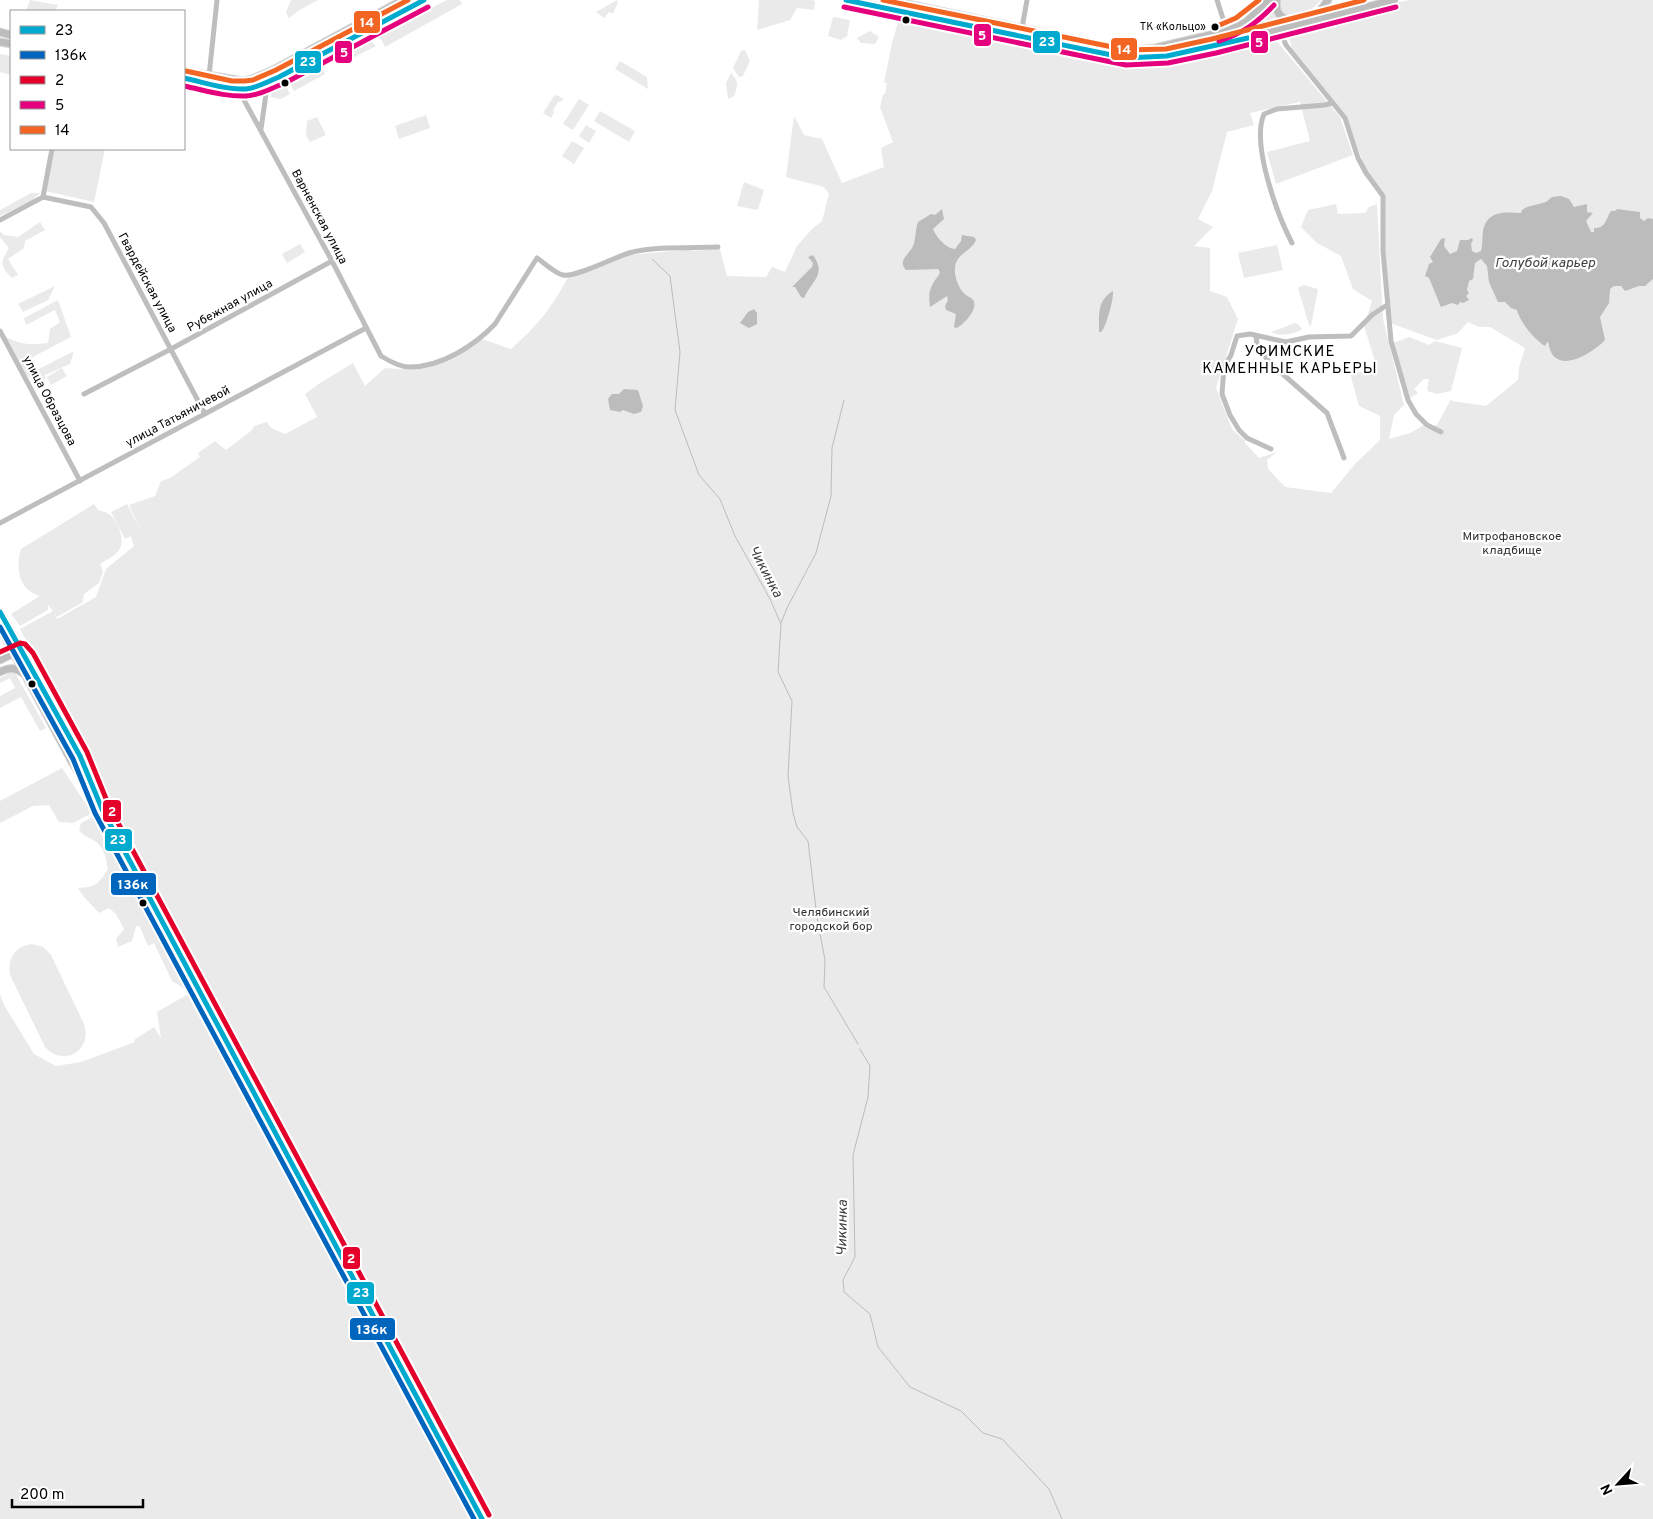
<svg xmlns="http://www.w3.org/2000/svg" width="1653" height="1519" font-family="Overpass,sans-serif">
	<rect width="100%" height="100%" fill="#fff"/>
	<path fill="#eaeaea" d="M30,0L58,5L55,11H26Z
		M291,0H318L298,11L289,18L286,12Z
		M447,0H460L462,4L385,47L379,35Z
		M617,0L618,2L613,14L609,12L604,18L596,12Z
		M759,0H811L815,1L814,10L797,8L790,20L757,30Z
		M1282,0H1321C1314,9 1291,27 1281,11C1279,7 1280,4 1282,0Z
		M1409,0H1653V1519H0V994L4,1005L34,1054L56,1066L81,1062L135,1042L134,1040L154,1027L161,1038L157,1012L190,993L230,1068L253,1067L20,629L53,611L48,605V610L20,626L11,614L40,596C19,590 15,569 21,549L94,504L98,510C101,511 106,512 109,514C118,521 126,540 119,550C115,556 106,560 100,564L103,571L99,583L84,594L83,602L57,617L54,613L57,619L96,597L106,569L134,546L131,537L133,535L125,539L111,512L127,504L141,531L129,505L155,496L161,481L170,478L200,457L198,453L215,441L226,450L251,431L254,426L267,422L271,428L285,434L317,417L305,394L320,383L353,363L365,386L385,368L399,369L441,362L482,339L511,349C537,326 552,308 568,277L630,255L692,249V251L720,249L727,276L766,277L772,267L785,272L797,246L812,229L822,221L829,194L824,187L786,177L794,116L804,135L822,139L842,183L884,167L881,148L893,142L880,107L883,94H885L887,83H884L892,43L899,19L1116,64H1150L1275,39L1340,117L1353,155L1276,184L1267,152L1310,141L1300,102L1250,113L1254,125L1227,132L1212,191L1198,219L1213,227L1194,246L1210,248V291L1227,297L1238,319L1216,388L1232,429L1245,441V443L1259,458L1277,452L1267,460L1268,469L1285,487L1331,493L1355,464L1380,440V416L1359,406L1350,373L1362,372L1375,361L1364,326L1372,301L1353,289L1341,256L1317,243L1301,227L1308,210L1336,204L1338,214L1365,213L1369,207L1377,204L1383,319L1404,405L1394,415L1389,439L1410,433L1424,425L1426,428L1437,425L1451,399L1452,401L1486,406L1518,380L1519,367L1525,348L1490,327H1479L1468,322L1458,333L1437,340L1390,323L1385,251L1384,195L1367,173L1346,117L1292,48L1286,28Z
		M1272,8L1281,21L1232,37L1253,26Z
		M833,17L850,20L847,36L841,40L828,36Z
		M870,31L879,37L875,44L861,43L857,38Z
		M369,39L376,46L345,62L341,53Z
		M745,50L750,61L743,76L739,77L733,68L741,51Z
		M0,54L11,56V75L0,72Z
		M620,61L647,77L648,89L615,69Z
		M320,65L325,74L294,91L289,82Z
		M731,73C739,82 738,85 734,96L728,99L726,83Z
		M285,84L290,94L281,99L270,97L274,90Z
		M557,95L563,99L562,101L558,102L553,110L554,112L551,118L543,113L554,96Z
		M579,99L589,105L573,130L563,124Z
		M600,111L635,131L629,142L594,121Z
		M426,115L430,128L399,139L395,126Z
		M317,117L326,135L310,142L306,136L307,121Z
		M586,125L596,131L589,143L579,136Z
		M572,141L584,148L574,164L562,156Z
		M54,149H105L94,202L45,191Z
		M744,182L764,190L758,210L737,206Z
		M31,193H40L30,202L0,216V210Z
		M40,222L45,230L25,241L24,248L8,259L18,275L12,278C0,266 0,263 9,248L0,237V231L4,235L18,237Z
		M300,244L305,252L287,263L282,254Z
		M1277,245L1283,270L1244,278L1238,253Z
		M1303,285L1318,289L1311,326L1309,325L1298,288Z
		M55,286L48,300L23,312L18,304Z
		M58,300L71,337L27,360L33,372L74,351L70,364L45,375L44,388L27,376L6,337C22,345 30,345 48,343L50,329L60,322L55,310L26,325L24,318Z
		M1295,323L1299,325L1302,329C1295,334 1279,337 1271,332Z
		M1409,337L1429,345L1435,341L1462,348L1451,391L1437,394L1427,391L1429,379H1424L1414,389L1418,393L1410,398L1393,343Z
		M62,368L67,376L51,385L47,377Z
		M14,671L46,728L40,731L21,697L0,708V696L15,688L10,678L0,683V678Z
		M62,768L92,813L73,823L59,822L49,805L33,806L0,823V801Z
		M98,814L128,869L123,874L185,989L172,981L154,943L148,946L140,927L136,926L132,941L118,947L116,939L124,929L116,914L109,908L99,913L84,897L78,888C97,887 98,884 108,869C106,860 105,848 96,842C89,836 87,840 79,830L81,823Z
		M32,944L43,947L51,955L84,1024C93,1050 64,1068 45,1047L10,975C7,959 15,946 32,944Z"/>
	<path fill="#bcbcbc" d="M1561,196L1569,199L1574,207L1587,204V212L1593,213L1586,221L1591,232H1594V228C1606,229 1606,218 1611,211H1615L1617,209L1640,212V218L1644,221L1648,218L1653,219V279L1645,286H1639L1625,291L1621,286H1614L1610,289L1609,303L1600,317L1605,340C1596,350 1569,368 1556,358C1551,355 1549,347 1548,341L1545,346C1534,339 1520,322 1517,310L1511,308L1505,302H1498L1489,282L1487,266L1481,259L1475,263L1473,279L1469,281L1467,290L1469,293L1466,296L1469,300L1463,303L1460,302L1458,305L1452,303L1441,307L1429,278L1425,276L1429,264L1433,262L1430,257L1441,239L1445,238L1444,246L1450,254L1457,251L1460,240H1468L1472,238L1473,240L1471,244L1472,251L1476,253L1481,251C1483,244 1482,237 1483,231C1487,210 1505,212 1521,213L1522,210L1527,207L1546,202L1552,197Z
		M942,209L944,219L933,229C936,237 947,249 955,249L961,241L962,235L974,237L976,240C971,252 956,253 955,268C954,275 958,288 964,293C966,296 971,297 973,300C979,308 964,325 956,328L954,327L956,314L946,310L945,306L948,300L947,296L930,307C929,297 928,291 934,282C936,278 939,276 940,272L938,269L906,270C897,260 909,255 913,246C916,239 915,230 918,222L931,214L935,215Z
		M813,255C827,275 812,280 804,298L801,297L795,287H792L812,267L813,263L808,257Z
		M1113,291C1114,298 1106,328 1101,332H1099C1099,316 1097,300 1113,291Z
		M754,309L757,313V324L749,328L740,323L748,312Z
		M624,389L638,390L643,406L641,412L634,414L623,410L620,412L610,410L608,399L612,394H619Z"/>
	<g fill="none" stroke-linecap="round" stroke-linejoin="round">
		<path stroke="#bcbcbc" stroke-width="1" d="M652,259L670,276L680,352L675,410L699,475L720,499L735,536L770,599L781,624L778,672L792,701L788,776L793,813L797,827L808,841L816,909
			M781,623L787,608L816,553L823,526L831,496L832,448L844,400
			M816,912L825,960L824,987L858,1044
			M860,1049L870,1066L868,1097L853,1155L855,1257L843,1280L844,1292L870,1314L878,1347L910,1387L961,1411L983,1433L1002,1439L1049,1489L1062,1519"/>
		<defs>
			<path id="major" d="M846,0L1126,58L1167,56L1214,46L1394,0
				M889,0L1120,49L1137,50L1155,48L1227,31L1246,22L1269,0
				M1277,0C1274,16 1284,20 1298,22
				M1313,20L1328,0
				M0,32L11,35
				M0,42L11,44
				M184,71L243,81L252,79L273,70L403,0
				M184,78L231,88L246,89L255,87L279,77L424,0
				M0,612L80,756L94,791
				M0,628L72,762L102,809L145,888L482,1519
				M0,660L18,651
				M0,672C10,667 15,667 24,674"/>
		</defs>
		<use href="#major" stroke="#dbdbdb" stroke-width="9"/>
		<path stroke="#bebebe" stroke-width="5" d="M1217,0L1227,31
			M1022,28L1027,0
			M1279,29L1286,45L1345,118L1358,158L1366,173L1383,196V251L1391,341L1408,400L1416,414L1427,425L1441,432
			M209,76L217,0
			M238,89L332,261L381,356C389,361 400,367 410,367C441,367 474,346 495,324L537,258C543,262 556,274 563,275C575,278 615,257 629,253C654,246 692,248 718,247
			M261,129L266,94L277,79
			M43,197L91,207L104,223L205,414
			M0,220L43,197L52,149
			M1292,243C1277,214 1251,144 1264,114L1277,109L1325,105L1332,103
			M0,331L80,481
			M1256,336L1257,344L1269,362L1327,413L1344,458
			M84,394L171,349L332,261
			M1271,449L1247,438L1239,430L1230,415L1222,394L1224,367L1231,355L1237,336L1250,334L1286,342L1309,337L1351,336L1372,315L1387,305
			M0,523L366,328"/>
		<use href="#major" stroke="#bdbdbd" stroke-width="7"/>
		<defs>
			<path id="bus-1" d="M846,0L1126,58L1167,56L1248,38
				M184,78C203,82 226,90 246,89C257,88 269,81 279,77L424,0
				M0,612L80,756L102,809L482,1519"/>
			<path id="bus-2" d="M0,627L73,759L95,813L474,1519"/>
			<path id="bus-3" d="M0,652L20,643L25,644L33,653L87,752L109,806L489,1515"/>
			<path id="bus-4" d="M844,7L1126,65L1168,63L1216,53L1396,7
				M1219,41C1242,34 1258,22 1274,5
				M184,86C204,90 225,97 246,96C258,96 271,88 283,84L428,7"/>
			<path id="bus-5" d="M883,0L1127,50L1166,49L1212,39L1364,0
				M1215,27L1236,18L1259,0
				M186,71L232,81H245L253,80L276,70L408,0"/>
		</defs>
		<use href="#bus-1" stroke="#fff" stroke-width="9"/>
		<use href="#bus-2" stroke="#fff" stroke-width="9"/>
		<use href="#bus-3" stroke="#fff" stroke-width="9"/>
		<use href="#bus-4" stroke="#fff" stroke-width="9"/>
		<use href="#bus-5" stroke="#fff" stroke-width="9"/>
		<use href="#bus-1" stroke="#00a9ce" stroke-width="5"/>
		<use href="#bus-2" stroke="#0065bd" stroke-width="5"/>
		<use href="#bus-3" stroke="#e4002b" stroke-width="5"/>
		<use href="#bus-4" stroke="#e5007d" stroke-width="5"/>
		<use href="#bus-5" stroke="#f26522" stroke-width="5"/>
	</g>
	<g fill="#000" stroke="#fff" stroke-width="2">
		<circle cx="906" cy="20" r="4.5"/>
		<circle cx="1215" cy="27" r="4.5"/>
		<circle cx="285" cy="83" r="4.5"/>
		<circle cx="32" cy="684" r="4.5"/>
		<circle cx="143" cy="903" r="4.5"/>
	</g>
	<g text-anchor="middle" dominant-baseline="central" stroke-width="4.5" stroke-linejoin="round" paint-order="stroke">
		<g font-size="11" fill="#000" stroke="#fff" text-anchor="end">
			<text x="1206" y="27">ТК «Кольцо»</text>
		</g>
		<g font-size="12" fill="#000" stroke="#fff">
			<text transform="translate(319 217) rotate(62)">Варненская улица</text>
			<text transform="translate(147 283) rotate(62)">Гвардейская улица</text>
			<text transform="translate(230 306) rotate(-29)">Рубежная улица</text>
			<text transform="translate(49 401) rotate(62)">улица Образцова</text>
			<text transform="translate(178 417) rotate(-28)">улица Татьяничевой</text>
		</g>
		<g font-size="12" fill="#2f2f2f" stroke="#fff">
			<text x="1512" y="537">Митрофановское<tspan x="1512" dy="14">кладбище</tspan></text>
			<text x="831" y="913">Челябинский<tspan x="831" dy="14">городской бор</tspan></text>
		</g>
		<g font-size="14" font-style="italic" fill="#404040" stroke="#fff">
			<text x="1545" y="263">Голубой карьер</text>
			<text transform="translate(765 572) rotate(62)">Чикинка</text>
			<text transform="translate(843 1228) rotate(-89)">Чикинка</text>
		</g>
		<g font-size="15" letter-spacing="1" fill="#000" stroke="#fff">
			<text x="1290" y="352">УФИМСКИЕ<tspan x="1290" dy="17">КАМЕННЫЕ КАРЬЕРЫ</tspan></text>
		</g>
	</g>
	<g stroke="#fff" stroke-width="2">
		<rect x="353" y="10" width="28" height="24" rx="5" fill="#f26522"/>
		<rect x="973" y="23" width="19" height="24" rx="5" fill="#e5007d"/>
		<rect x="1032" y="30" width="29" height="24" rx="5" fill="#00a9ce"/>
		<rect x="1250" y="30" width="19" height="24" rx="5" fill="#e5007d"/>
		<rect x="1110" y="37" width="28" height="24" rx="5" fill="#f26522"/>
		<rect x="334" y="40" width="19" height="24" rx="5" fill="#e5007d"/>
		<rect x="294" y="50" width="28" height="24" rx="5" fill="#00a9ce"/>
		<rect x="102" y="799" width="20" height="24" rx="5" fill="#e4002b"/>
		<rect x="104" y="828" width="29" height="24" rx="5" fill="#00a9ce"/>
		<rect x="110" y="872" width="47" height="24" rx="5" fill="#0065bd"/>
		<rect x="342" y="1246" width="19" height="24" rx="5" fill="#e4002b"/>
		<rect x="346" y="1281" width="29" height="24" rx="5" fill="#00a9ce"/>
		<rect x="349" y="1317" width="47" height="24" rx="5" fill="#0065bd"/>
	</g>
	<g font-size="14" text-anchor="middle" font-weight="bold" fill="#fff">
		<text x="367" y="27">14</text>
		<text x="982" y="40">5</text>
		<text x="1047" y="46">23</text>
		<text x="1259" y="47">5</text>
		<text x="1124" y="54">14</text>
		<text x="344" y="57">5</text>
		<text x="308" y="66">23</text>
		<text x="112" y="816">2</text>
		<text x="118" y="844">23</text>
		<text x="133" y="889">136к</text>
		<text x="351" y="1263">2</text>
		<text x="361" y="1297">23</text>
		<text x="372" y="1334">136к</text>
	</g>
	<rect x="10" y="10" width="175" height="140" fill="#ffffff" stroke="#999999"/>
	<rect x="20" y="26" width="25" height="8" fill="#00a9ce" stroke="#999999"/>
	<text x="55" y="35" font-size="15" fill="#000000">23</text>
	<rect x="20" y="51" width="25" height="8" fill="#0065bd" stroke="#999999"/>
	<text x="55" y="60" font-size="15" fill="#000000">136к</text>
	<rect x="20" y="76" width="25" height="8" fill="#e4002b" stroke="#999999"/>
	<text x="55" y="85" font-size="15" fill="#000000">2</text>
	<rect x="20" y="101" width="25" height="8" fill="#e5007d" stroke="#999999"/>
	<text x="55" y="110" font-size="15" fill="#000000">5</text>
	<rect x="20" y="126" width="25" height="8" fill="#f26522" stroke="#999999"/>
	<text x="55" y="135" font-size="15" fill="#000000">14</text>
	<g transform="translate(1618 1484) rotate(244)" stroke="#ffffff" stroke-width="4" paint-order="stroke">
	<path d="M0-4L9 19L0 12L-9 19Z" fill="#000000"/>
	<text y="-8" font-size="14" font-weight="bold" text-anchor="middle" fill="#000000">N</text>
	</g>
	<path d="M12 1499v8h131v-8" fill="none" stroke="#000000" stroke-width="2.5"/>
	<text x="20" y="1499" font-size="15" fill="#000000" stroke="#ffffff" stroke-width="4" paint-order="stroke">200 m</text>
</svg>
